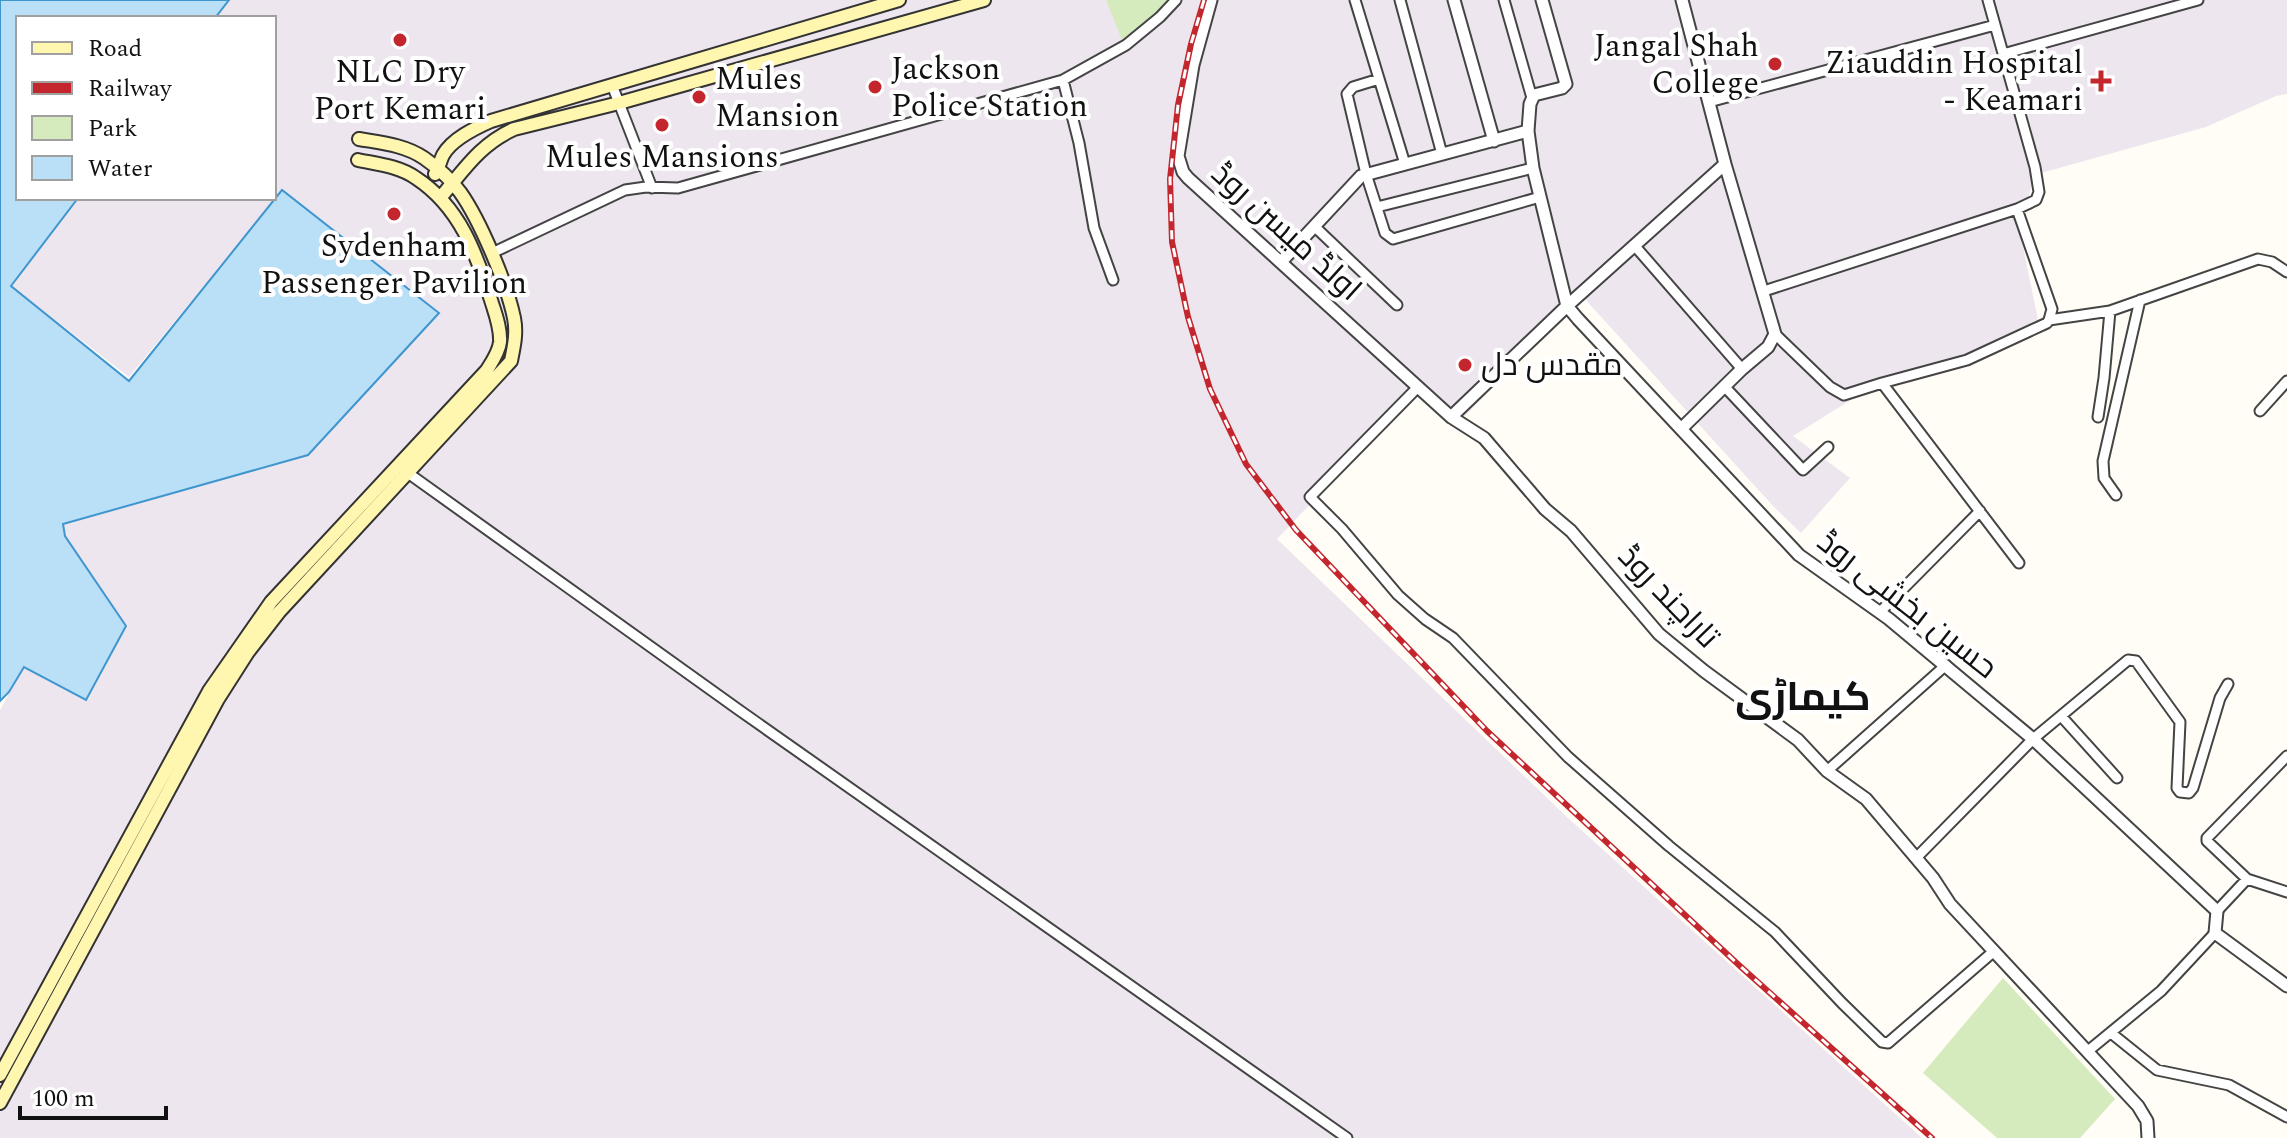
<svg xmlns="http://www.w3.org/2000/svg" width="2287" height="1138" font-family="Spectral,Cairo,serif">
	<rect width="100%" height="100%" fill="#fffdf5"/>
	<path fill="#eee6ef" d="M229,0H2287V94L2276,96L2206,127L2034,175L2020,232L2040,330L1854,398L1793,436L1850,478L1801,533L1774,507L1582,296L1459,422L1421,388L1277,539L1568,818L1922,1138H0V710L24,666L86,699L126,627L65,536L63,524L308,455L282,191L129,377L11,286L78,198H274V18H215Z"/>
	<path fill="#d5ebbd" d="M1106,0H1174L1124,45Z
		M2003,978L2115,1099L2080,1138H1997L1923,1073Z"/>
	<path fill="#b9e0f7" stroke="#3f96cf" stroke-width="2" d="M0,0H229L215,18H18V198H78L11,286L129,381L282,190L439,313L308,455L63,524L65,536L126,626L86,700L24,667L9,692L0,701Z"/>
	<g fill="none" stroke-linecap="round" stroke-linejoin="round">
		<defs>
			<path id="minor" d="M1355,0L1405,164
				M1400,0L1442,154
				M1504,0L1532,98
				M2003,54L2198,0
				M1379,79L1353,87L1347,94L1366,174L1385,233L1393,239L1540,197
				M1063,80L1079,143L1094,228L1113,280
				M612,85L652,188
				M1709,102L1995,25
				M1377,207L1533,168
				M1314,226L1397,305
				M1634,245L1742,369
				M492,253L625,190L646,187L678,188L1063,80L1126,45L1160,17L1176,0
				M1764,291L2017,209L2036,200L2039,192L2035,167L1988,0
				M2049,320L2110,311L2258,259L2272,262L2287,272
				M1775,334L1830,387L1844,395L1882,383L1967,360L2047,323L2049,320L2052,309L2017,209
				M1882,383L2019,563
				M1724,386L1803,470L1828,447
				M1418,387L1310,497L1342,529L1398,595L1425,619L1453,638L1568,757L1669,846L1775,932L1842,1003L1882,1042L1888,1043L1993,952
				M2260,411L2287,381
				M2098,417L2104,378L2110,311
				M408,473L739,710L1347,1138
				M2116,495L2104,478L2103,461L2140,300
				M1880,612L1980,511
				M2061,716L2117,778
				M1827,771L1946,665
				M1917,857L2033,739L2128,660L2136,661L2180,722L2177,788L2180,792L2189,793L2193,788L2220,698L2228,684
				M2247,879L2287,892
				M2217,911L2247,879L2207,841V838L2287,756
				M2111,1033L2157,1070L2229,1085L2287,1117
				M2088,1051L2161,991L2215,933"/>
			<path id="tertiary" d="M1211,0L1193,65L1178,156L1183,172L1188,178L1451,417L1484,438L1545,509L1571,531L1659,634L1704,671L1798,740L1827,771L1866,799L1933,878L1950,904L2138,1106L2147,1121L2148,1138
				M1454,0L1494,141
				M1542,0L1566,84L1562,88L1534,95L1530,104L1528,131L1533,168L1567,306L1578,319L1799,555L1889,619L2033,739L2217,911L2215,933L2287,986
				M1281,262L1361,176L1528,131
				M1451,417L1567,306L1725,164
				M1681,429L1742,369L1768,347L1775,334L1725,164L1682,0"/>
			<path id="secondary" d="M435,174C439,168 440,161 443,155C452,139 475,128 491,121L899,0
				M440,198C464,170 479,145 514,129L619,103L984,0
				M0,1075L209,691L271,602L487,370C492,362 499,352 500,342C501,328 495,313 491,300C476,253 460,207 416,178C399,166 377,164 358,160
				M0,1103L218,699L248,652L279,612L511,361C514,346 517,333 514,318C507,284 480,220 460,192C451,180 437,167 424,158C405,145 382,143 359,139"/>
		</defs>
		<use href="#minor" stroke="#444" stroke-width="13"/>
		<use href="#tertiary" stroke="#444" stroke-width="15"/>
		<use href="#secondary" stroke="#333" stroke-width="16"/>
		<use href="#minor" stroke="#fff" stroke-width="9"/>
		<use href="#tertiary" stroke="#fff" stroke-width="11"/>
		<use href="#secondary" stroke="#fff6b0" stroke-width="12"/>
		<defs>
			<path id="rail" d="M1204,0L1191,44L1178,105L1170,179L1172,242L1188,317L1210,389L1246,464L1296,530L1487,731L1741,967L1932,1138"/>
		</defs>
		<use href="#rail" stroke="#c4262e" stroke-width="6"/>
		<use href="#rail" stroke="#fff" stroke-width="3" stroke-dasharray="9" stroke-linecap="butt"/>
	</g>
	<g fill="#c4262e" stroke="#fff" stroke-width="3">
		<circle cx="400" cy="40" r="8"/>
		<circle cx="1775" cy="64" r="8"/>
		<path d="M2097 69h8v8h8v8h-8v8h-8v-8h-8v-8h8z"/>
		<circle cx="875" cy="87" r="8"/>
		<circle cx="699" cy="97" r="8"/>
		<circle cx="662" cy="125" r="8"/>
		<circle cx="394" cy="214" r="8"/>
		<circle cx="1465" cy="365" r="8"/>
	</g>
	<g text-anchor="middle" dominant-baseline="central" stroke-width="8" stroke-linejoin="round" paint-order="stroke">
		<g font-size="32" fill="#111" stroke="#fff" text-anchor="start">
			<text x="1759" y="46" text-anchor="end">Jangal Shah<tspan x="1759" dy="37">College</tspan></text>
			<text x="2083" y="63" text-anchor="end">Ziauddin Hospital<tspan x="2083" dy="37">- Keamari</tspan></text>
			<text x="891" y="69">Jackson<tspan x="891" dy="37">Police Station</tspan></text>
			<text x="400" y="72" text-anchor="middle">NLC Dry<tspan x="400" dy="37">Port Kemari</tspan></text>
			<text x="715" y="79">Mules<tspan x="715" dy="37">Mansion</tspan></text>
			<text x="662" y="157" text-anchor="middle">Mules Mansions</text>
			<text x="394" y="246" text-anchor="middle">Sydenham<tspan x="394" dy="37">Passenger Pavilion</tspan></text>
			<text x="1481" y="365">مقدس دل</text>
		</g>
		<g font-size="32" fill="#111" stroke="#fff">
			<text transform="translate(1286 232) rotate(42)">اولڈ میسن روڈ</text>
			<text transform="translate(1668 597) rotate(46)">تاراچند روڈ</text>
			<text transform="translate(1907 605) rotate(38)">حسین بخشی روڈ</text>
		</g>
		<g font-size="40" font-weight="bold" fill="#111" stroke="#fff">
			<text x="1803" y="698">کیماڑی</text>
		</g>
	</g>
	<rect x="16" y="16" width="260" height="184" fill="#ffffff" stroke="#a0a0a0" stroke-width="2"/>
	<rect x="32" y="42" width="40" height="12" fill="#fff6b0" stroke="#a0a0a0" stroke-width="2"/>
	<text x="88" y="56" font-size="24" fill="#111111">Road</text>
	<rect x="32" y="82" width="40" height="12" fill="#c4262e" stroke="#a0a0a0" stroke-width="2"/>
	<text x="88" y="96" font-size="24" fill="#111111">Railway</text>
	<rect x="32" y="116" width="40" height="24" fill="#d5ebbd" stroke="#a0a0a0" stroke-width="2"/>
	<text x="88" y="136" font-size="24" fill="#111111">Park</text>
	<rect x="32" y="156" width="40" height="24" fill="#b9e0f7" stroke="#a0a0a0" stroke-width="2"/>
	<text x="88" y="176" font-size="24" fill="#111111">Water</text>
	<path d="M20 1106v12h146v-12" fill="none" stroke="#111111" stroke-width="4"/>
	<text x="32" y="1106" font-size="24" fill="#111111" stroke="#ffffff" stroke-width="6" paint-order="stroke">100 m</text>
</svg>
